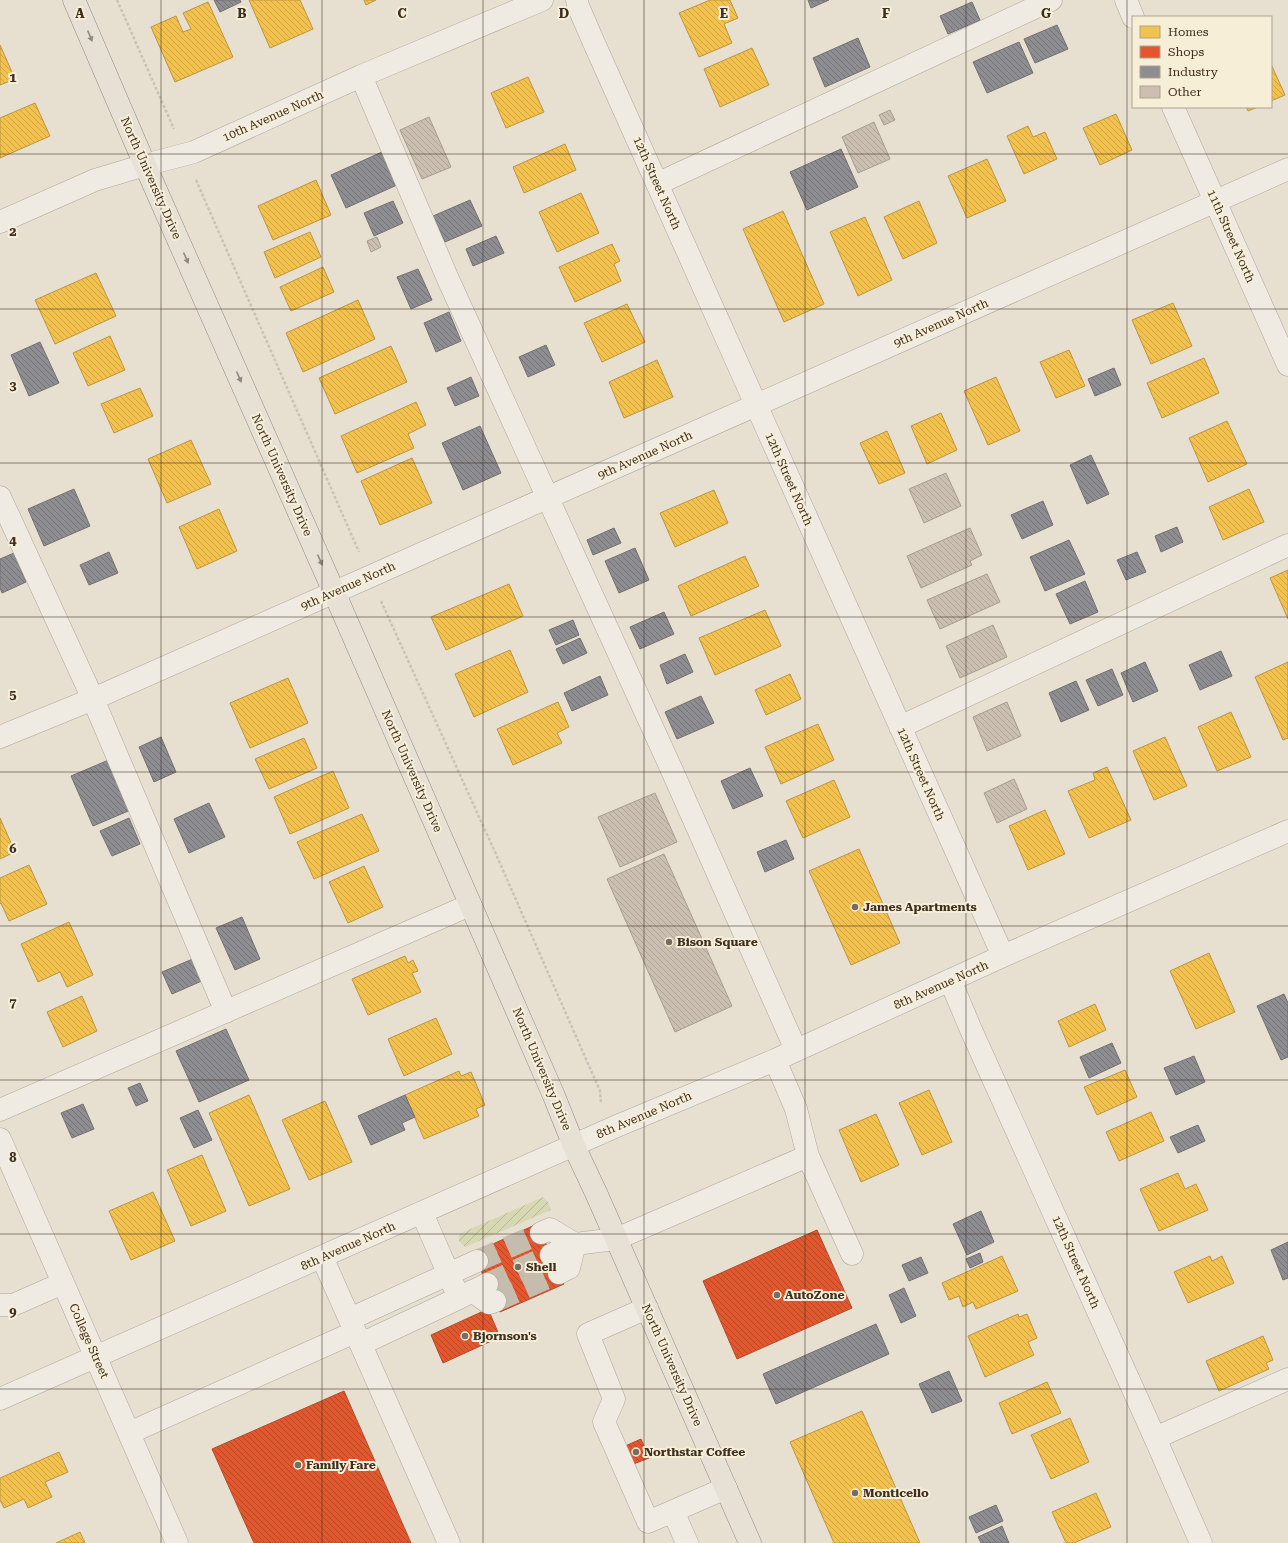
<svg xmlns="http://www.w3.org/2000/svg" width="1288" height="1543" font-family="'Roboto Serif',serif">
	<defs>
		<pattern id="garden-furrows" width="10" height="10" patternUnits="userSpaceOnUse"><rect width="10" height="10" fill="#d6d7b3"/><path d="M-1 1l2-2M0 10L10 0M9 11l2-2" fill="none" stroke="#b9b99a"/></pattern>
		<pattern id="homes-back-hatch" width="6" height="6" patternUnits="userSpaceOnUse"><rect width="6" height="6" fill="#f2c14e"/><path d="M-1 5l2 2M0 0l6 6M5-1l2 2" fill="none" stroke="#d0a644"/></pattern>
		<pattern id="shops-back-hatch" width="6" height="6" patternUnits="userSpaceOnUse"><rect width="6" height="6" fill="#e4572e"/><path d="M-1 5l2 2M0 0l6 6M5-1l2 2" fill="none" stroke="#ba4827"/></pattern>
		<pattern id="industry-back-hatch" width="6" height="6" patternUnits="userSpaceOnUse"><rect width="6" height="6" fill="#8d8d92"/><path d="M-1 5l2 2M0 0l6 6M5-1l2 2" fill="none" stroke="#747477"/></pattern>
		<pattern id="building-back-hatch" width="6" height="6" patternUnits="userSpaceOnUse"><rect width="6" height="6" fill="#cbbfb2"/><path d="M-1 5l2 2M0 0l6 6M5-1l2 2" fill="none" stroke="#afa499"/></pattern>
	</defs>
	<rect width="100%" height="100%" fill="#e7e0d1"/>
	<path fill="url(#garden-furrows)" d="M543,1197L548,1202L551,1210L465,1247L459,1241V1234Z"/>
	<path fill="url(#homes-back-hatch)" stroke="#bc9540" d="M249,0H300L313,29L270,48Z
		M364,0H376L366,5Z
		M710,0H730L738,18L724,24L732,43L699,57L679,13Z
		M208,2L233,57L175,82L151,27L176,16L183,32L191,29L183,13Z
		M0,45L15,79L0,85Z
		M752,48L769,85L720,107L704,69Z
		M1271,64L1285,95L1271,101Z
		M528,77L544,112L506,128L491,93Z
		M35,103L50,136L0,158V118Z
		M1246,107H1258L1248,111Z
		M1116,114L1132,150L1100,165L1083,128Z
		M1028,126L1033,137L1045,132L1057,159L1024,174L1007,136Z
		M565,144L576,170L524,193L513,167Z
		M987,159L1006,201L967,218L948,176Z
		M316,180L331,215L273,240L258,206Z
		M581,193L599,233L557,252L539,212Z
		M919,201L937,243L903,259L884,217Z
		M783,211L824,304L784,322L743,229Z
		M865,217L892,280L858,296L830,232Z
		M310,232L321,257L275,278L264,252Z
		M612,244L620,261L614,264L621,281L575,302L559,267Z
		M323,267L334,292L291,311L280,287Z
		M96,273L116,316L55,344L35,300Z
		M358,300L375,339L303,372L286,333Z
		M1173,303L1192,346L1151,364L1132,320Z
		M627,304L645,342L602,362L584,323Z
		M110,336L125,370L88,386L73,353Z
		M391,346L407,382L335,414L319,378Z
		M1069,350L1085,386L1056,398L1040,362Z
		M1204,358L1219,393L1162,418L1147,383Z
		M657,360L673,397L624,418L609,382Z
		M996,377L1020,431L988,445L964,391Z
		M140,388L153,416L114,433L101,404Z
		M416,402L426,425L408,434L414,448L357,473L341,436Z
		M941,413L957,450L927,464L911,426Z
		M1227,421L1247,464L1208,482L1189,438Z
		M887,431L905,473L879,484L860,443Z
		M191,440L211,484L167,503L148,459Z
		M412,458L432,503L380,525L361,481Z
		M1249,489L1264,522L1223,540L1209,507Z
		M714,490L728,523L675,547L660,513Z
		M219,509L237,551L197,569L179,527Z
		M745,556L759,586L691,616L678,586Z
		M1288,570V619L1270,578Z
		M509,584L523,616L446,650L431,617Z
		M765,610L781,646L715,675L699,638Z
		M510,650L528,692L474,717L455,674Z
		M1288,662V738L1283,740L1255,677Z
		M790,674L801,699L766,715L755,690Z
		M288,678L308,723L250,748L230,703Z
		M558,702L569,727L557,733L562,743L513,765L497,729Z
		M1231,712L1251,757L1217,771L1198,727Z
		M818,724L834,760L781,784L765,747Z
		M1165,737L1187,786L1154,800L1133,751Z
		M304,738L317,768L269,789L255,759Z
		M1107,767L1131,820L1089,838L1068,791L1095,780L1093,773Z
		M333,771L349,808L290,834L274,797Z
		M834,780L850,817L803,838L786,801Z
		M1045,810L1065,854L1028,870L1009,826Z
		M362,814L379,851L314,879L297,842Z
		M0,818L15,852L0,859Z
		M859,849L900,943L851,965L809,871Z
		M29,865L47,904L9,921L1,903L0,904V878Z
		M364,866L383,907L348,923L329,882Z
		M69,922L93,975L67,987L60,972L38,982L21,944Z
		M1209,953L1235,1012L1196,1029L1170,971Z
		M405,956L408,963L413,960L418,971L412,973L421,992L368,1015L352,979Z
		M82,996L97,1031L63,1047L47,1012Z
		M1095,1004L1106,1030L1069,1047L1058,1021Z
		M436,1018L452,1054L404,1076L388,1039Z
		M1125,1070L1137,1097L1097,1115L1084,1087Z
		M459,1071L461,1076L471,1072L485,1105L476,1109L479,1116L424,1139L405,1095Z
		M929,1090L952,1142L922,1155L899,1103Z
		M249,1095L290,1189L249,1206L209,1113Z
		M325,1101L352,1162L309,1180L282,1120Z
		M1151,1112L1164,1141L1119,1161L1106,1132Z
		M876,1114L899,1165L861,1182L839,1130Z
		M202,1155L226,1211L191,1226L167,1170Z
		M1178,1173L1185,1189L1196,1184L1208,1210L1159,1231L1140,1189Z
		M153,1192L175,1241L131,1260L109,1211Z
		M1002,1256L1018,1291L976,1309L973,1302L963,1307L959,1296L949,1300L942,1283Z
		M1210,1256L1212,1261L1222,1256L1234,1283L1188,1303L1174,1272Z
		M1018,1314L1019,1317L1027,1314L1037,1338L1028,1342L1034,1355L985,1377L968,1336Z
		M1263,1336L1273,1360L1266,1363L1269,1369L1219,1391L1206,1361Z
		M1047,1382L1061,1413L1012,1434L999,1403Z
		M862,1411L920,1543H834L790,1442Z
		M1070,1418L1089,1462L1051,1479L1031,1435Z
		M59,1452L68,1472L45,1482L52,1497L28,1508L24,1499L4,1508L0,1500V1478Z
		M1096,1493L1111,1527L1074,1543H1066L1052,1512Z
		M80,1532L85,1543H56Z"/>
	<path fill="url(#shops-back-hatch)" stroke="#b24b2a" d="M537,1224L564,1284L500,1312L473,1253Z
		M817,1230L852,1308L737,1359L703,1281Z
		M488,1309L500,1337L443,1363L431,1335Z
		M344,1391L411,1543H254L212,1449Z
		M641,1439L649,1458L631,1465L623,1447Z"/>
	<path fill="url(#industry-back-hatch)" stroke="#757070" d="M214,0H240L241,2L220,12Z
		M808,0H829L811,8Z
		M972,2L980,20L948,34L940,16Z
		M1057,25L1068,49L1035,63L1024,39Z
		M858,38L870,67L825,87L813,58Z
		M1019,42L1033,73L987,93L973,62Z
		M841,149L858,187L807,210L790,172Z
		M382,152L397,185L346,208L331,175Z
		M470,200L482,226L445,242L433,216Z
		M393,201L403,223L374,236L364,213Z
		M496,236L504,253L473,266L466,249Z
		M418,269L432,300L411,309L397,277Z
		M449,312L461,341L436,352L424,323Z
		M40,342L59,383L29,396L11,355Z
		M546,345L555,365L528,377L519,357Z
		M1114,368L1121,385L1095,396L1088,379Z
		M471,377L479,396L455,406L447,388Z
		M480,426L501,473L463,490L442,443Z
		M1091,455L1109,494L1087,504L1070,465Z
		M74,489L90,526L44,546L28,509Z
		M1043,501L1053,525L1022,539L1011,515Z
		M1177,527L1183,542L1161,552L1155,536Z
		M614,528L621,543L593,555L587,540Z
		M1069,540L1085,574L1045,591L1030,557Z
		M635,548L649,580L619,593L605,561Z
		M109,552L118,573L89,585L80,565Z
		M1137,552L1146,572L1126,580L1117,560Z
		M14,553L26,582L2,593L0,588V559Z
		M1085,581L1098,612L1070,624L1056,594Z
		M664,612L674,634L640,649L630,627Z
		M573,620L579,635L556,645L549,630Z
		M580,638L587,653L563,664L556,649Z
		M1221,651L1232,676L1200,690L1189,665Z
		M685,654L693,672L667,684L660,665Z
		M1145,662L1158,691L1133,702L1121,673Z
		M1112,669L1123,695L1098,706L1086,680Z
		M600,676L608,695L572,711L564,693Z
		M1076,681L1089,710L1061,722L1049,693Z
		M701,696L714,723L677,739L665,712Z
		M161,737L176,772L154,782L139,747Z
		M111,759L133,809L93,826L71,776Z
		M750,768L763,796L733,809L721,781Z
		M209,803L225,837L189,853L174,819Z
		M129,818L140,844L112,856L100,831Z
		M786,840L794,859L765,872L757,852Z
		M242,917L260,959L235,970L216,928Z
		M195,958L204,980L172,994L162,972Z
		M1284,994L1288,1003V1057L1281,1060L1257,1006Z
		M226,1029L249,1080L199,1102L176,1051Z
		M1112,1043L1121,1063L1089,1078L1080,1057Z
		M1194,1056L1205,1082L1176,1095L1164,1068Z
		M140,1083L148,1101L136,1106L128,1088Z
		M405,1095L415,1117L402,1123L405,1130L371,1145L358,1116Z
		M83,1104L94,1129L72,1138L61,1113Z
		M198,1110L212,1140L194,1148L180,1118Z
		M1198,1125L1205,1141L1178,1153L1170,1137Z
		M981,1211L994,1242L967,1255L953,1224Z
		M1288,1242V1278L1283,1280L1271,1250Z
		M980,1253L983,1262L970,1268L966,1259Z
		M921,1257L928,1273L909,1281L902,1265Z
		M904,1288L916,1316L901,1323L889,1295Z
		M876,1324L889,1354L776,1404L763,1374Z
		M949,1371L962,1401L932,1413L919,1384Z
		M996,1505L1003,1521L976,1533L969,1517Z
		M1002,1526L1009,1543H981L978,1537Z"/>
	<path fill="url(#building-back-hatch)" stroke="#a89c90" d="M890,110L895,120L884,125L879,115Z
		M429,117L451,167L422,179L400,130Z
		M874,122L890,159L858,173L842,137Z
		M377,237L381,247L371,252L367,241Z
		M946,473L961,506L924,523L909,489Z
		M970,528L982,555L970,561L972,565L921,588L907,556Z
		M987,574L1000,602L940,629L927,600Z
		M993,625L1007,657L960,678L946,646Z
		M1007,702L1021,736L987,751L973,717Z
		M1014,779L1027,809L997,823L984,793Z
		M655,793L677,842L620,867L598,817Z
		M664,854L732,1006L675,1032L607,879Z"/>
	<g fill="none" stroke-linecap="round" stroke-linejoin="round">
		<path stroke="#c5bcae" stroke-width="22" stroke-dasharray="22 11" stroke-linecap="butt" d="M477,1261L541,1233
			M487,1284L551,1255
			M495,1301L559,1273"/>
		<defs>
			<path id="minor" d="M577,0L578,6L594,43L1003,956
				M1126,0L1133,17
				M361,76L448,279L670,766L796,1050
				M1173,107L1288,365
				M657,184L1051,0
				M0,222L95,180L145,165L194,152L361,76L542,0
				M0,497L93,699L226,1012
				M900,727L1288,545
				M0,737L93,699L371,576L1288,169
				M950,980L972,1032L1155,1438L1201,1543
				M0,1110L470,905
				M0,1139L177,1543
				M808,1156L852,1254
				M422,1213L459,1298L487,1284
				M541,1233L550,1229L575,1244L569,1268L559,1273
				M551,1255L575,1244L616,1239L808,1156L796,1109L775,1060
				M322,1257L449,1543
				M472,1291L489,1303L495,1301
				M0,1305H13L63,1283
				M647,1308L588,1334L614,1399L604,1422L648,1522L726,1488
				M350,1319L477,1261
				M361,1344L459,1298
				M0,1399L617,1126L775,1060L1003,956L1288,831
				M129,1433L355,1332
				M1155,1438L1288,1379
				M673,1511L687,1543"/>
			<path id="major" d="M74,0L145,165L334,592L554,1096L574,1146L597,1195L750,1543"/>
		</defs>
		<use href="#minor" stroke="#ada599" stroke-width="23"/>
		<use href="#major" stroke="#928b80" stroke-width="23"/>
		<path stroke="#c8c2b9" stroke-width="2.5" stroke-dasharray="3 2" stroke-linecap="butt" d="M117,0L174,129
			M196,180L359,552
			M381,601L495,852L600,1091L601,1103"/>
		<use href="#minor" stroke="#efebe3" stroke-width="22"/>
		<use href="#major" stroke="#e6e1d4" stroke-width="22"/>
	</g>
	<defs><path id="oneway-solid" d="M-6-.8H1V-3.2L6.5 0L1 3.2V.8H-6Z"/></defs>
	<g fill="#92887a">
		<use href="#oneway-solid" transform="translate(90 36) rotate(67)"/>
		<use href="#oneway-solid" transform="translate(186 258) rotate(66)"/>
		<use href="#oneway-solid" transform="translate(239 377) rotate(66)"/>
		<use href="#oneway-solid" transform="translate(320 560) rotate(66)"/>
	</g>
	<path fill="none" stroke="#3d2e20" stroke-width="1" stroke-opacity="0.55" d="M161,0V1543M322,0V1543M483,0V1543M644,0V1543M805,0V1543M966,0V1543M1127,0V1543M0,154H1288M0,309H1288M0,463H1288M0,617H1288M0,772H1288M0,926H1288M0,1080H1288M0,1234H1288M0,1389H1288"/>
	<g fill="#786c5e" stroke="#f7eed8" stroke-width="1.5">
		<circle cx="855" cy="907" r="4"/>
		<circle cx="669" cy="942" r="4"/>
		<circle cx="518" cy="1267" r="4"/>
		<circle cx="777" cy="1295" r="4"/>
		<circle cx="465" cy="1336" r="4"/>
		<circle cx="636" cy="1452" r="4"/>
		<circle cx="298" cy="1465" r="4"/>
		<circle cx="855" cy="1493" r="4"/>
	</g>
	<g text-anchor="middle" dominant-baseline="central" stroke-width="4" stroke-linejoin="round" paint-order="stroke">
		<g font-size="12" fill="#3d2e20" stroke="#f7eed8">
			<text transform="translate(273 116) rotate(-24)">10th Avenue North</text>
			<text transform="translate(151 178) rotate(66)">North University Drive</text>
			<text transform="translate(657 183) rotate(66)">12th Street North</text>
			<text transform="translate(1231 236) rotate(66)">11th Street North</text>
			<text transform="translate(941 323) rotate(-24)">9th Avenue North</text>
			<text transform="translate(645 455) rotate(-24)">9th Avenue North</text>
			<text transform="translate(282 475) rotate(66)">North University Drive</text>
			<text transform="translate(789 479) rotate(66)">12th Street North</text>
			<text transform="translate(348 586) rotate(-24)">9th Avenue North</text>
			<text transform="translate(412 771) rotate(66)">North University Drive</text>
			<text transform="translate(921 774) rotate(66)">12th Street North</text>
			<text transform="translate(941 985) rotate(-24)">8th Avenue North</text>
			<text transform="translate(542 1069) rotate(67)">North University Drive</text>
			<text transform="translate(644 1115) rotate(-23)">8th Avenue North</text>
			<text transform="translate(348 1246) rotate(-24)">8th Avenue North</text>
			<text transform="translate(1076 1262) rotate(66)">12th Street North</text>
			<text transform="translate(89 1341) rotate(66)">College Street</text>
			<text transform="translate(672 1365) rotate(66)">North University Drive</text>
		</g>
		<g font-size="12" font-weight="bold" fill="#3d2e20" stroke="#f7eed8" text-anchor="start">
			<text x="863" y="907">James Apartments</text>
			<text x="677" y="942">Bison Square</text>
			<text x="526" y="1267">Shell</text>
			<text x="785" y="1295">AutoZone</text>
			<text x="473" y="1336">Bjornson's</text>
			<text x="644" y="1452">Northstar Coffee</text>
			<text x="306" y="1465">Family Fare</text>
			<text x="863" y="1493">Monticello</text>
		</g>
	</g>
	<g font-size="13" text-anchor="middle" font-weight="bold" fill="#3d2e20" stroke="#f7eed8" stroke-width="4" stroke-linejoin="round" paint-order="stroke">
		<text x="80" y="18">A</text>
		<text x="242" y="18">B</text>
		<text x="402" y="18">C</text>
		<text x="564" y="18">D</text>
		<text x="724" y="18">E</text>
		<text x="886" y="18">F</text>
		<text x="1046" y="18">G</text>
		<text x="13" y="82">1</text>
		<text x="13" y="236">2</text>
		<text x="13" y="390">3</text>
		<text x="13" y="545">4</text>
		<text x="13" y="699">5</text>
		<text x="13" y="853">6</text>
		<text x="13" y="1007">7</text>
		<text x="13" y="1162">8</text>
		<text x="13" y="1316">9</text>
	</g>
	<rect x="1132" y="16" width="140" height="92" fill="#f7eed8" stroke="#ada18e"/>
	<rect x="1140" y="26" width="20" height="12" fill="#f2c14e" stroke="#ada18e"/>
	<text x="1168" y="36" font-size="12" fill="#3d2e20">Homes</text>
	<rect x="1140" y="46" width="20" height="12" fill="#e4572e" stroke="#ada18e"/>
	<text x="1168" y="56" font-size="12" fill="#3d2e20">Shops</text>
	<rect x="1140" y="66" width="20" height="12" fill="#8d8d92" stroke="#ada18e"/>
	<text x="1168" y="76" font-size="12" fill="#3d2e20">Industry</text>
	<rect x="1140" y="86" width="20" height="12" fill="#cbbfb2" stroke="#ada18e"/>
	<text x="1168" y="96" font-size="12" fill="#3d2e20">Other</text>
</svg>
